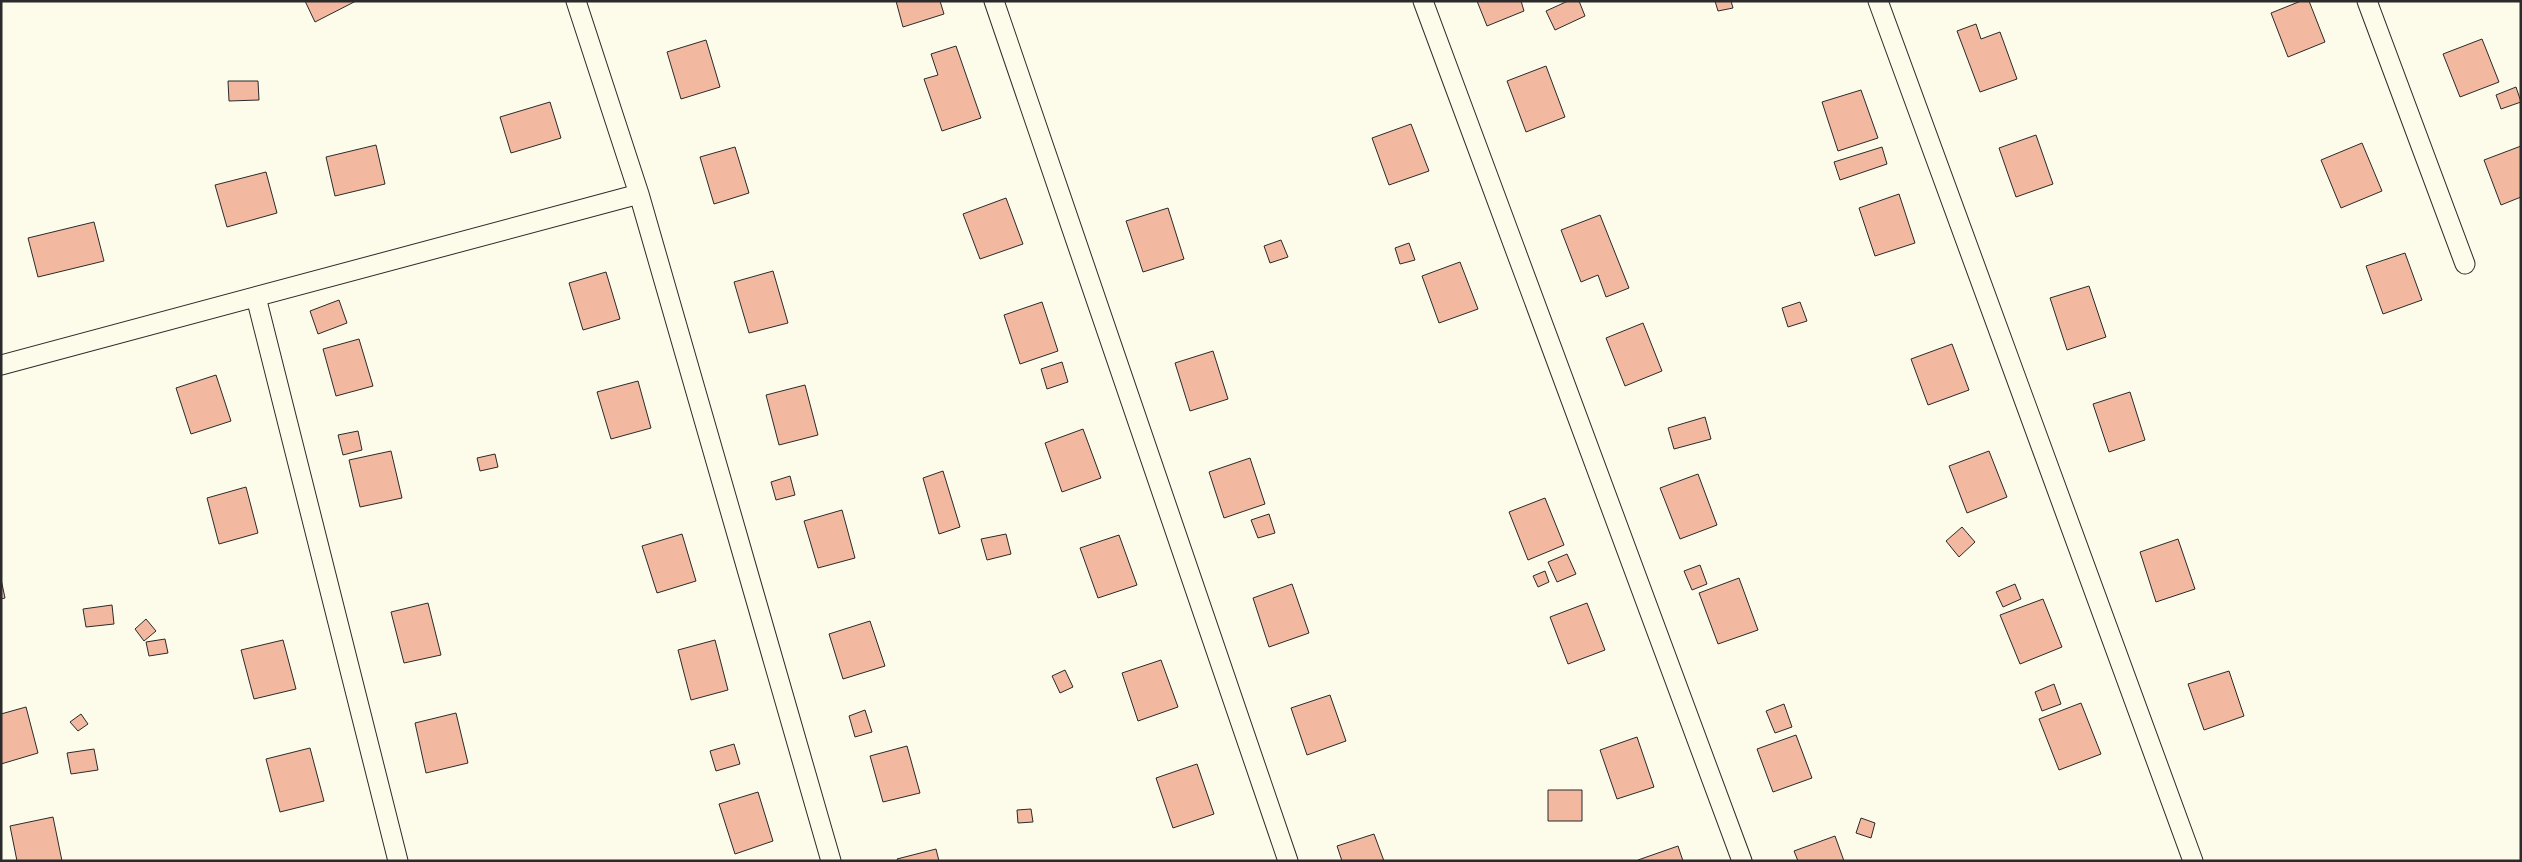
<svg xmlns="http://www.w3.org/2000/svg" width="2522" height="862" font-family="'Noto Sans',sans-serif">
	<rect width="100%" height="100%" fill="#fdfbea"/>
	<path fill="#f2b8a0" stroke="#2b2b2b" d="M305,1H356L315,22Z
		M896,1H940L944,14L903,27Z
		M1477,1H1521L1524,11L1487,26Z
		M1568,1H1579L1585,16L1555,30L1546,11Z
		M1715,1H1731L1733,8L1718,11Z
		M2301,1H2309L2325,42L2288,57L2271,13Z
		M1976,24L1981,39L2000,32L2017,79L1980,92L1957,31Z
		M2482,39L2499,82L2460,97L2443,54Z
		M706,40L720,87L681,99L667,52Z
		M956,46L981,118L942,131L924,79L938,75L931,54Z
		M1546,66L1565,117L1526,132L1507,81Z
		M228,81H258L259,100L229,101Z
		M2516,87L2521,102L2501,109L2496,95Z
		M1861,90L1878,138L1838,151L1822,102Z
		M550,102L561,138L511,153L500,117Z
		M1411,124L1429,171L1389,185L1372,138Z
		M2036,135L2053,184L2016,197L1999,148Z
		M2362,143L2382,191L2341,208L2321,160Z
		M376,145L385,184L335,196L326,157Z
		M2521,146V197L2501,205L2484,160Z
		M735,147L749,193L714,204L700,157Z
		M1882,147L1887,164L1840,180L1834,162Z
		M266,172L277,213L227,227L215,185Z
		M1899,194L1915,243L1875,256L1859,208Z
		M1006,198L1023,244L980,259L963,214Z
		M1168,208L1184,259L1143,272L1126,221Z
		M1600,215L1629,288L1606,297L1598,275L1581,282L1561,230Z
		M94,222L104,261L38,277L28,238Z
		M1281,240L1288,257L1270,263L1264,246Z
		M1409,243L1415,260L1400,264L1395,248Z
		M2405,253L2422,300L2383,314L2366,266Z
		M1460,262L1478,309L1439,323L1422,276Z
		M773,271L788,323L749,333L734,282Z
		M606,272L620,319L583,330L569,283Z
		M2089,286L2106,337L2067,350L2050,298Z
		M339,300L347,323L318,334L310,311Z
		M1042,302L1058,351L1020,364L1004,315Z
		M1800,302L1807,321L1788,327L1782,308Z
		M1643,323L1662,371L1625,386L1606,338Z
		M359,339L373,386L336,396L323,349Z
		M1952,344L1969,390L1928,405L1911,359Z
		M1213,351L1228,399L1190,411L1175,363Z
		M1062,362L1068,382L1047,389L1041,369Z
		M216,375L231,421L191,434L176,388Z
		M638,381L651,428L611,439L597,392Z
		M805,385L818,435L779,445L766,395Z
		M2130,392L2145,440L2109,452L2093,404Z
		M1705,417L1711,439L1674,449L1668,428Z
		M1083,429L1101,478L1062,492L1045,443Z
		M358,431L362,450L343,455L338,435Z
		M391,451L402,498L360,507L349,460Z
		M1989,451L2007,497L1967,513L1949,466Z
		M495,454L498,467L480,471L477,458Z
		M1250,458L1265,504L1224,518L1209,472Z
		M943,471L960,527L939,534L923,478Z
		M1698,474L1717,525L1680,539L1660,488Z
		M790,476L795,495L776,500L771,482Z
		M246,487L258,533L219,544L207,498Z
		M1545,498L1564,545L1528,560L1509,512Z
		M842,510L855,558L818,568L804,521Z
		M1269,514L1275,533L1258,538L1251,520Z
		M1962,527L1975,542L1959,557L1946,541Z
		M682,534L696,581L657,593L642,546Z
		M1006,534L1011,554L987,560L981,539Z
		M1119,535L1137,585L1098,598L1080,548Z
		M2178,539L2195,589L2156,602L2140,552Z
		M1567,554L1576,574L1557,582L1548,562Z
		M1700,565L1707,584L1692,590L1684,571Z
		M1545,571L1549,582L1538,587L1533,576Z
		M1739,578L1758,630L1718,644L1699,593Z
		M1,579L5,598L1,599Z
		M1292,584L1309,633L1269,647L1253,598Z
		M2015,584L2021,599L2003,607L1996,592Z
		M2043,599L2062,647L2020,664L2000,615Z
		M428,603L441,655L404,663L391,612Z
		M1587,603L1605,650L1568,664L1550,617Z
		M112,605L114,624L86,627L83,609Z
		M146,619L156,631L144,641L135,629Z
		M870,621L885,666L843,679L829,634Z
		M165,639L168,653L149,656L146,642Z
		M283,640L296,689L254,699L241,650Z
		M715,640L728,690L691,700L678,650Z
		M1161,660L1178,707L1138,721L1122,673Z
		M1065,670L1073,687L1060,693L1052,676Z
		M2229,671L2244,716L2204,730L2188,684Z
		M2054,684L2061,704L2042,711L2035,692Z
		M1330,695L1346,741L1307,755L1291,708Z
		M2081,703L2101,754L2059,770L2039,719Z
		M1784,704L1792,727L1775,733L1766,711Z
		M26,707L38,753L1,764V714Z
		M865,710L872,732L855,737L849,716Z
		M456,713L468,763L426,773L415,723Z
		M81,714L88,724L78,731L70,722Z
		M1796,735L1812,778L1773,792L1757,749Z
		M1637,737L1654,787L1617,799L1600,750Z
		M734,744L740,764L716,771L710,751Z
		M907,746L920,793L883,802L870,756Z
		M310,748L324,801L280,812L266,759Z
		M94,749L98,770L71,774L67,753Z
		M1197,764L1214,814L1173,828L1156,778Z
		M1548,790H1582V821H1548Z
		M758,792L773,841L735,854L719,804Z
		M1031,809L1033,822L1018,823L1017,810Z
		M53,817L62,861H17L10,826Z
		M1861,818L1875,823L1871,838L1856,833Z
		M1374,834L1384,861H1342L1337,846Z
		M1835,836L1844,861H1798L1794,851Z
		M1678,846L1683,861H1638V860Z
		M936,849L939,861H898L897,859Z"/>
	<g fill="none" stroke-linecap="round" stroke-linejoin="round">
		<defs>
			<path id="service" d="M576,1L639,194L831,861
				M994,1L1288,861
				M1423,1L1742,861
				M1878,1L2193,861
				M2367,1L2465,264
				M256,297L398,861
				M1,365L639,194"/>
		</defs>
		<use href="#service" stroke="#2b2b2b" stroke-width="21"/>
		<use href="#service" stroke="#fdfbea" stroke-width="19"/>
	</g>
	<rect width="2522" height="862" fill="none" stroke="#2b2b2b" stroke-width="5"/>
</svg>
